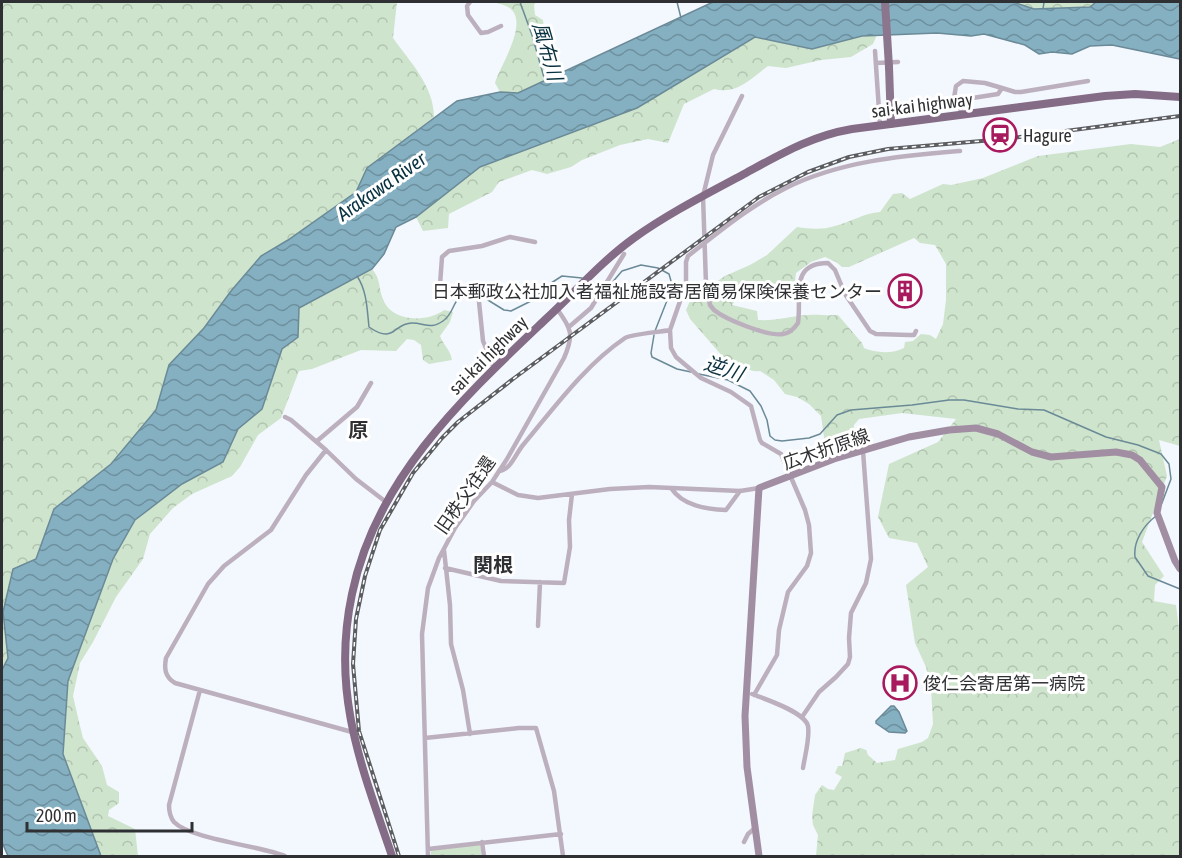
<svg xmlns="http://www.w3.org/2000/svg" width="1182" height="858" font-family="'Asap Condensed','Noto Sans JP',sans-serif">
	<defs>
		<pattern id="forest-crowns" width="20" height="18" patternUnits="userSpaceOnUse" patternTransform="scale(1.5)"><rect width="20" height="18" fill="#cee4cc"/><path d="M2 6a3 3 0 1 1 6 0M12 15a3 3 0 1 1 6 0" fill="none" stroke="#b1c4b0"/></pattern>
		<pattern id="water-waves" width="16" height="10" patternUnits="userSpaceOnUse" patternTransform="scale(1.5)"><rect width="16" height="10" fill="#85b0c2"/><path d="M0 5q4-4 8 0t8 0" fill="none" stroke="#6d909e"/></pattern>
	</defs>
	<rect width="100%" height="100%" fill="#f3f7fe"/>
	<path fill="url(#forest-crowns)" fill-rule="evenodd" d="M2,2H397L393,38C410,62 434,86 434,117L367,168L356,192L288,240L261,256L231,291L204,328L169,365L156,410L111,464L54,509L36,560L3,612L8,658L2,670Z
		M492,2H536L534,5L535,15L543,20L545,41L551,44L560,74L518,93L500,92L495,83C500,65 533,18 506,6C502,4 496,3 492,2Z
		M1013,2H1096L1090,7L1034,10Z
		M877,35L873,44L851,57L821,60L786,68L768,66C750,79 737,95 714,89L684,104L668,143L648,139L620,145L582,160L571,167L547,174L532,170L499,182L492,192L449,214L448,228L423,231L416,217L480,167L637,108L755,37L812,49L862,36Z
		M1180,139V446L1159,440L1167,476L1142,542L1164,576L1155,585L1154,601L1176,605L1180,637V856H816L818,835L813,825L812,816L815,795L822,785L828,789L834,790L842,777L835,773L838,766H842L845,753L861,748L866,750L868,755L877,763L895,760L898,749L922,742L928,738L933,724L931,688L926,667L915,643L906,585L928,567L917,543L889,538L878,517L889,464L938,442L956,419L902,413L859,419L854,425L852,445L848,447L825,444L821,416L809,404L797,397L785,394L774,380L760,371C745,373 738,359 724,358L690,319L686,310L690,301L696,296L725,276L750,265L767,255L797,227C810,229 822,230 835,226C851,222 864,213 880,212L893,194L902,193L910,199L943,184L951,185L983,178L1038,156L1131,144L1160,147ZM914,238L920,243L935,245L946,264V300L943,324L936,339L930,335L921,334L913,341L905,342L904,348C893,354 875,353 864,348L862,343L838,315C827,316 818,314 808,315C790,316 777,321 758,320L757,311L732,305L739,295C759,292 776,284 795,281L796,273L811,262L825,257L836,262L842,267H849Z
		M372,269C381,279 378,287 383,299C391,322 427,323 444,310L453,312L450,322L440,336C444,346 450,349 452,360L429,364L423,360L421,345L414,340L407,339L396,351L361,350L312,369L299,371L281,418L258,435L240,467L232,476L192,494L173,508L150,534L143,559L116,597L93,642L80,663L73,696L80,726L83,738L102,766L107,785L119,792V803L109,810L108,816L135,829L138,856H101L63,754L68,681L113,559L135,520L182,484L223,462L238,429L262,409L282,349L298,337L299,308Z
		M480,844L482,856H431V850Z"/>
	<path fill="url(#water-waves)" stroke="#6b8a97" stroke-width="1.5" d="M713,2H1013L1034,9L1090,7L1096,2H1180V59L1112,45L1090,46L1072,54L1052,52L1039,54L1025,45L984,34L971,36L937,33L862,36L812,49L755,37L637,108L480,167L416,217L396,227L384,254L372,269L299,308L298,337L282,349L262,409L238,429L223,462L182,484L135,520L113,559L68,681L63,754L101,856H8L2,842V670L8,658L3,612L13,569L36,559L54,509L111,464L156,410L169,365L204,328L231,291L261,256L288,240L356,192L367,168L457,101L500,92L518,93Z
		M891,706H894L899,712L907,731L905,733L889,732L876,723V721Z"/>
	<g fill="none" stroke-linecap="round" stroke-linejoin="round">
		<path stroke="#6b8a97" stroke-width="1.5" d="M520,2L532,35L545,81
			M677,2L681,18
			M1043,9L1044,2
			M357,276C367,291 367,309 369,327C395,345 393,323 412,323C425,323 430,330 443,321C453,314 452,305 459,298L483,297L504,310L511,311L531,301L548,285L562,276L582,278
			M589,281L599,285H610L622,271L641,265L658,268L669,274L671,281L668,298L655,331
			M654,335L651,353L652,357L677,369L691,372
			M699,374L728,380L750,391L761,406L767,420L770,436L775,440L782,441L809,438L820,434L837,415L851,410L912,405L949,400H964L1018,409L1044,410L1106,437L1138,445L1161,454L1169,464L1171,479L1162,503
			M1156,516C1144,525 1133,541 1135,557L1148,576L1180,589"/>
		<path stroke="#bdb0be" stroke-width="4.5" d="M470,2L467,6L468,15L481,33L488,32L501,26
			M875,51L880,125
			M876,63L898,62
			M742,96L713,155L703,196L706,284L710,305L714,310C725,319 768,337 783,334C790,333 794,329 798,323C802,296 789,263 828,263L835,270L845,294L870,331L876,334L909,335H914L916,331
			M954,98L956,86L963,81L985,83L1002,88
			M961,115L960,100L998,94L1002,88L1015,92H1021L1088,81
			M570,326L591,308L624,254
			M670,330L671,348L676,357L701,378L731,392L751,406L760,440L762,443L781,454L805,510L809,525L811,553L807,566L788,592L779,630L777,655L754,695
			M494,368L483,341L478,292H459L440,285L442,257L449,251L482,246L510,237L535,242
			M285,417L291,420L326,450
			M317,441L357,407L371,383
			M499,471C511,470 516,453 523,445C554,408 585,365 625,338C631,334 661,332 670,330L686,284V262L688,256C719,232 750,206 786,188C840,161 901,156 960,151
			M492,482L518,495L538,498L610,489L649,487L740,491L759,488
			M671,488C683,506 706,509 726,510L740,491
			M444,550L450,605L451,644L463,690L470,734
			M445,568L501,581L564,583L570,547L569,520L572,494
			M538,626L540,582
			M200,690L169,805C169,811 170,817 174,822C190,839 261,846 285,856
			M752,694C765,699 805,712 808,726C810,738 805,755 803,768
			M802,717L819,692L836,677L848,664L850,657L849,638L851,613L866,583L871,559L863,451
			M352,732L175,683C165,677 164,669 166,658L208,584L224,566L271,530L306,475L326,450L356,479L386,502
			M425,738L519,728H536L554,791L563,856
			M482,842L484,856
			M744,842L748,834L755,828
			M428,849L561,834
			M428,856L422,634L428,588L439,558L455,528L474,501L492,482L507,459L564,358C574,335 572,329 557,309"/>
		<path stroke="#a18ea2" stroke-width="7" d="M759,856L747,767L745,716L759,488L834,459L909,437L949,430L976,428L998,434L1032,452L1051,457L1116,452L1132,455L1140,460L1162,487L1157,513L1175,561L1180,569"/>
		<path stroke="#8c768e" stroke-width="8" d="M889,67L891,124"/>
		<path stroke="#846c86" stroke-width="8" d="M392,856C361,765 331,693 352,594C376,477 465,396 547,318C576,291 602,261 634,238C669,213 707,194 744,174C781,154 811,136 852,129L1105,96L1135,94L1180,97"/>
		<defs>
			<path id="rail" d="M399,856L359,731L353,664L356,619L365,576L380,530L413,473L442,438L458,422L513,379L759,197L808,172L849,157L888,149L1005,139L1180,116"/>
		</defs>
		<use href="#rail" stroke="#5b5d61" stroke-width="4"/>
		<use href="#rail" stroke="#fff" stroke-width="1.5" stroke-dasharray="4.5" stroke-linecap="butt"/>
		<path stroke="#8c768e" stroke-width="8" d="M885,2L889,67"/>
	</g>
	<defs>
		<symbol id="station-ring" viewBox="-11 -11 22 22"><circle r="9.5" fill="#fff" stroke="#a71b5e" stroke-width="1.5"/><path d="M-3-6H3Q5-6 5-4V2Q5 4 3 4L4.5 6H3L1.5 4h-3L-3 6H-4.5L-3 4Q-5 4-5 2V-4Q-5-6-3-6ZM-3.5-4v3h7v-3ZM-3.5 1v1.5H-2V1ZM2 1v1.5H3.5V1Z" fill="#a71b5e"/></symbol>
		<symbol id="building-ring" viewBox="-11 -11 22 22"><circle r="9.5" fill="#fff" stroke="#a71b5e" stroke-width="1.5"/><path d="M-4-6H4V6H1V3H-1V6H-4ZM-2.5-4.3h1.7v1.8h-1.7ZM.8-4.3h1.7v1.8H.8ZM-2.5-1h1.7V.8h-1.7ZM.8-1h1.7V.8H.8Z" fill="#a71b5e"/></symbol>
		<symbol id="hospital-ring" viewBox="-11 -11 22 22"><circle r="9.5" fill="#fff" stroke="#a71b5e" stroke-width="1.5"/><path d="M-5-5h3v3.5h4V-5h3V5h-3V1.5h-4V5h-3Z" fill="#a71b5e"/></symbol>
	</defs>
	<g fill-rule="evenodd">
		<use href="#station-ring" x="981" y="116" width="38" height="38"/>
		<use href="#building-ring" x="886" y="272" width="38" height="38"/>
		<use href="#hospital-ring" x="881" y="664" width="38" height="38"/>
	</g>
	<g text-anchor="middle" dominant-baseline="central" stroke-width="6" stroke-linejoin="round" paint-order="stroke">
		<g font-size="18" fill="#2f3033" stroke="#fff">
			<text transform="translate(922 105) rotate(-7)">sai-kai highway</text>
			<text transform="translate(488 355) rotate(-45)">sai-kai highway</text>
			<text transform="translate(826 449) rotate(-19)">広木折原線</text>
			<text transform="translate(465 495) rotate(-55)">旧秩父往還</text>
		</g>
		<g font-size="18" fill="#2f3033" stroke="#fff" text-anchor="start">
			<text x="1023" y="135">Hagure</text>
			<text x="882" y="291" text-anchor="end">日本郵政公社加入者福祉施設寄居簡易保険保養センター</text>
			<text x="923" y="683">俊仁会寄居第一病院</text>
		</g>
		<g font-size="20" font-style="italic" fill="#08313f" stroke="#fff">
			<text transform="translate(548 51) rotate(74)">風布川</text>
			<text transform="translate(381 186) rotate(-35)">Arakawa River</text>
			<text transform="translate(724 368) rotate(18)">逆川</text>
		</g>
		<g font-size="20" font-weight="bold" fill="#2f3033" stroke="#fff">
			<text x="358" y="429">原</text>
			<text x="493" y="564">関根</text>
		</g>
	</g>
	<rect width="1182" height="858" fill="none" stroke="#2f3033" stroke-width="6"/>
	<path d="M27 822v9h165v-9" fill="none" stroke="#2f3033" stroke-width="3"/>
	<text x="36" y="822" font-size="18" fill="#2f3033" stroke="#ffffff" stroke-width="4.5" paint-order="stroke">200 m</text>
</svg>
